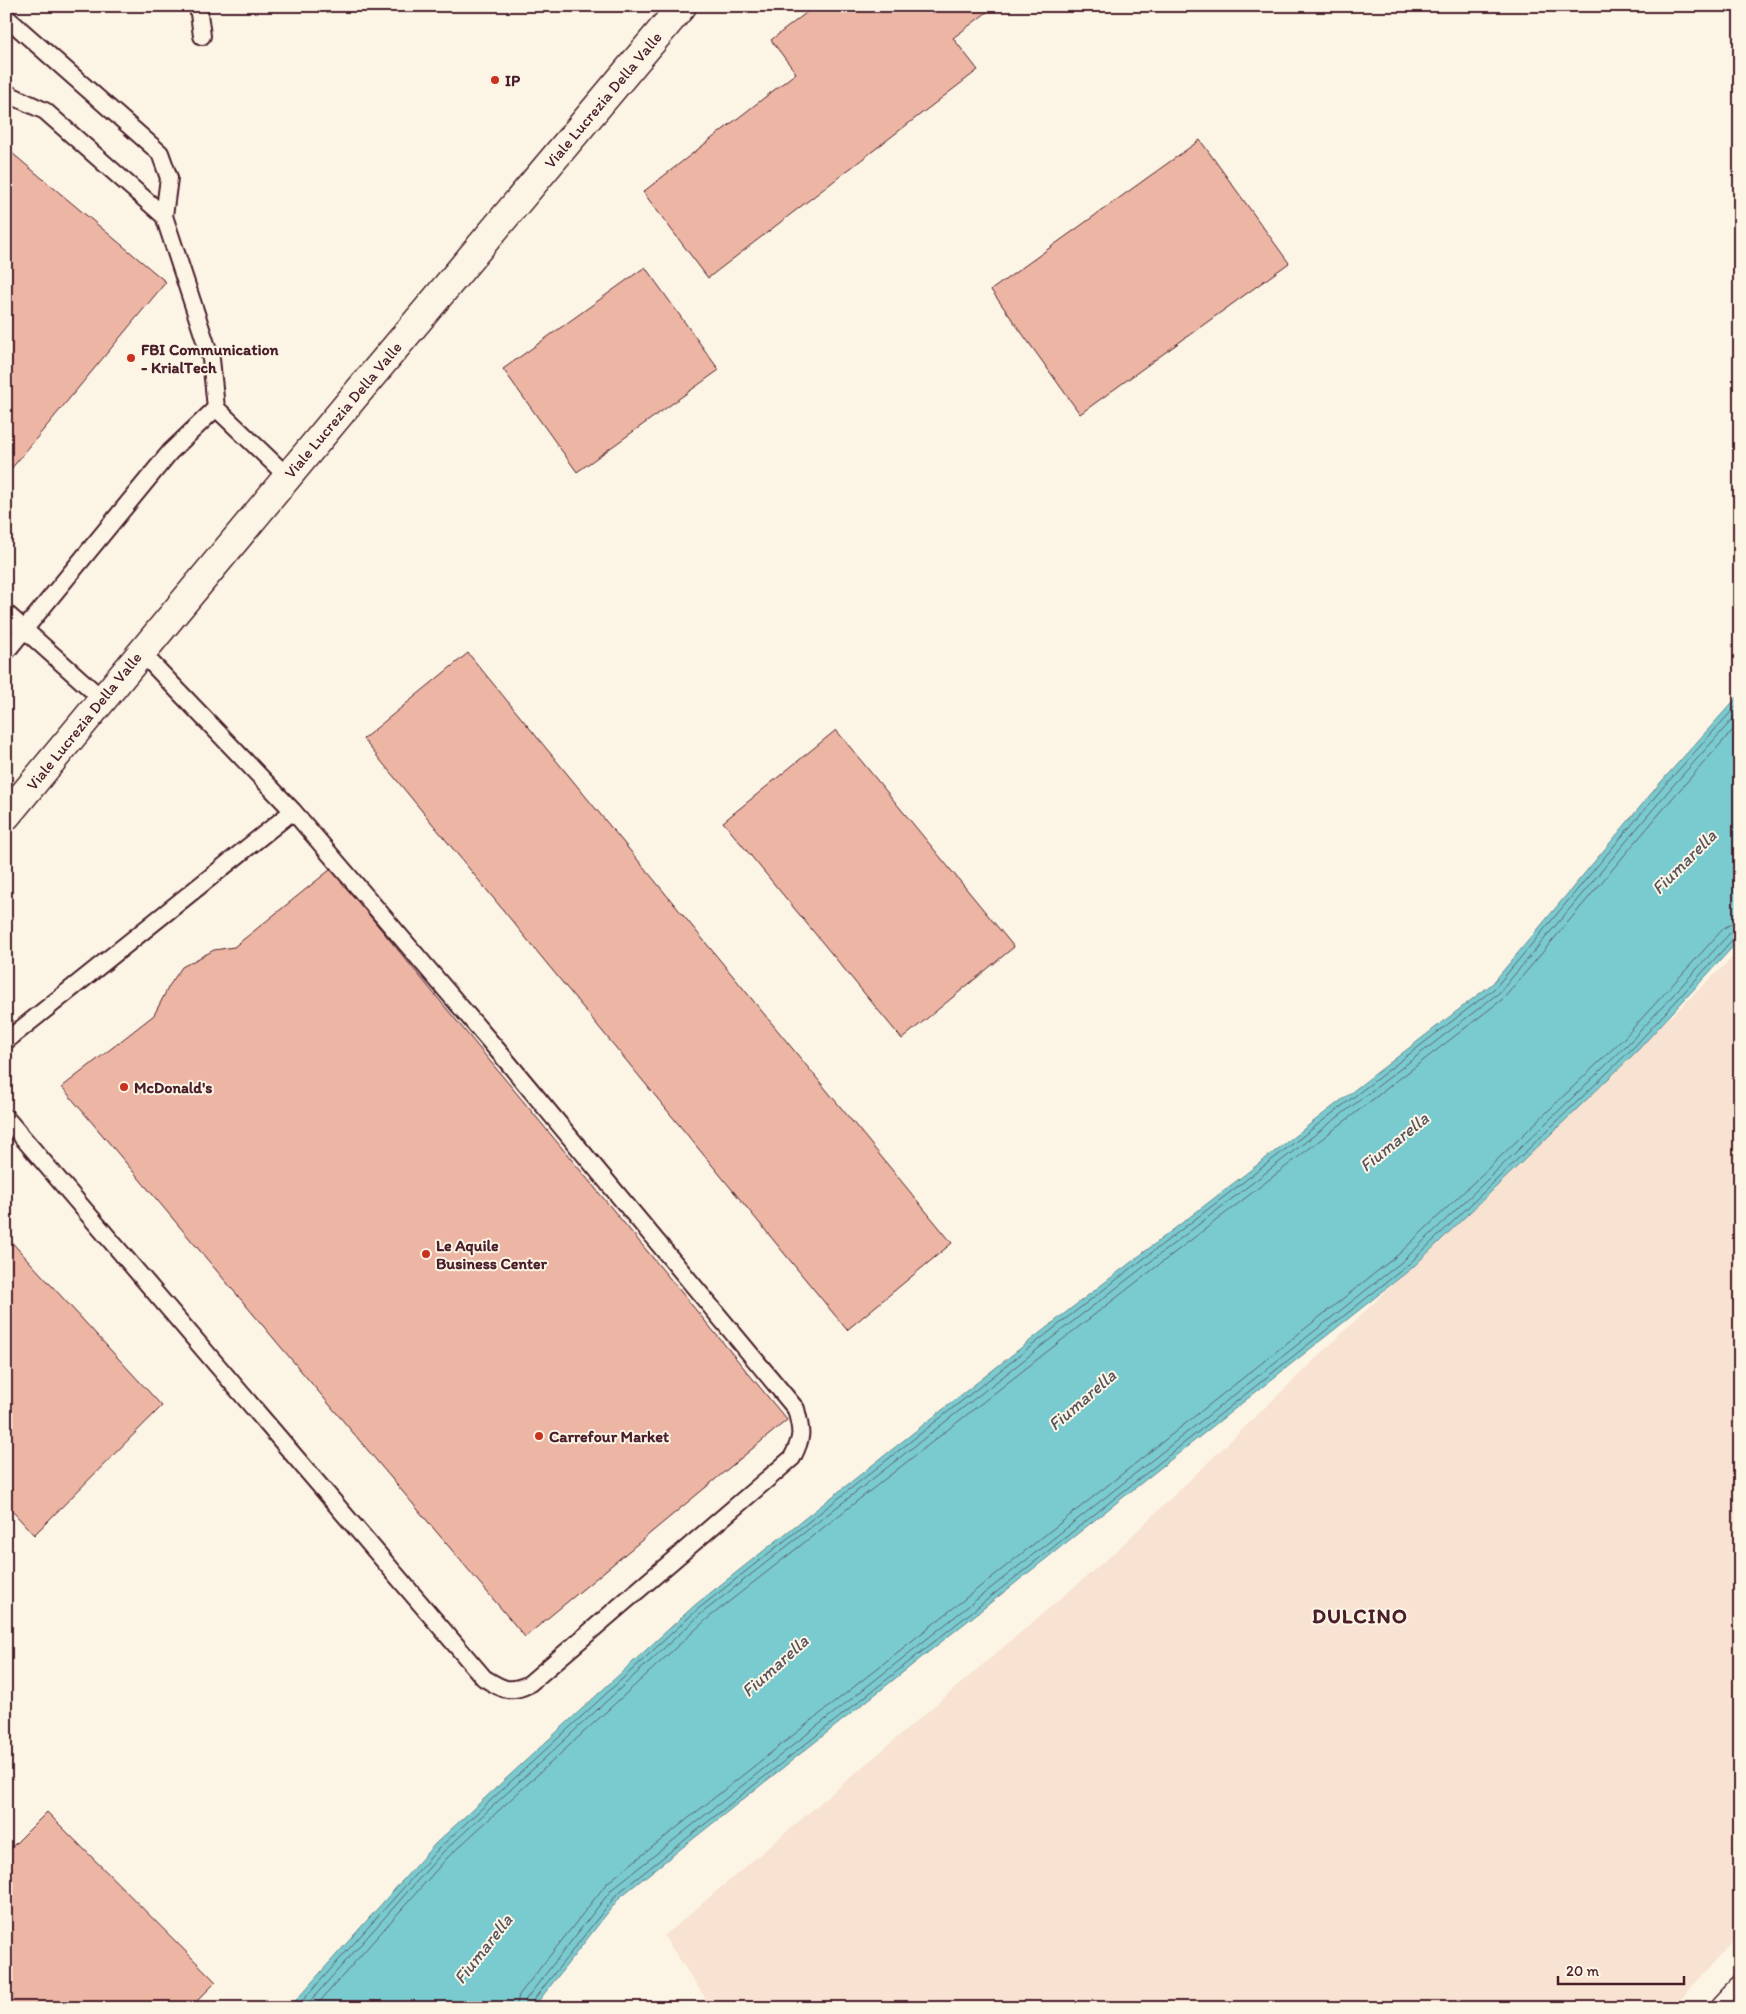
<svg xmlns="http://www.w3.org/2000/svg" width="1746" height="2014" font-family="Itim,sans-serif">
	<rect width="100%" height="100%" fill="#fcf5e5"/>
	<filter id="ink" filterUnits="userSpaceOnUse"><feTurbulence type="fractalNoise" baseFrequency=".02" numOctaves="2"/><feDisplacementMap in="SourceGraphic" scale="10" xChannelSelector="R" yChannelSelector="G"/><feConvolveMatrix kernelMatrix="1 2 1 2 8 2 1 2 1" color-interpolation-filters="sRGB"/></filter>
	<g filter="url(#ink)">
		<path fill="#f8e2d1" d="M1740,950V1933L1673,2008H712L664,1936L1114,1553Z"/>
		<path fill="#79cbd0" stroke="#66868e" d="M1740,694V939L1637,1051L1412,1268L620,1897L533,2008H289L435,1844L695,1605L1069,1310L1492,984L1661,782Z"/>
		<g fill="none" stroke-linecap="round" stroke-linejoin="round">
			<path stroke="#5d646d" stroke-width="1" d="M296,2008L439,1848L698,1609L1072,1314L1495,988L1665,785L1740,702
				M304,2008L443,1852L702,1613L1076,1319L1500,992L1670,789L1740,711
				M314,2008L448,1857L707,1619L1081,1325L1504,998L1676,794L1740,722
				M516,2008L519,1995L607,1883L1399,1254L1624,1038L1724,928L1731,924L1740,922
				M523,2008L526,1999L612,1889L1404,1260L1629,1043L1730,933L1740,930
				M529,2008L531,2003L617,1894L1408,1265L1634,1047L1734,938L1740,936"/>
		</g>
		<path fill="#edb5a3" stroke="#4a1f2b" d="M815,6H995L953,38L978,70L708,278L643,192L796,73L771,40Z
			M1200,140L1289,263L1080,414L991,290Z
			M6,148L166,282L6,475Z
			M645,267L719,370L577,472L503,369Z
			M468,653L952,1243L847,1330L363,739Z
			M836,730L1014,947L902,1039L723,822Z
			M331,869L787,1420L525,1637L62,1087L154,1015L169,986L182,967L214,950L234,947Z
			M6,1236L162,1406L34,1535L6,1504Z
			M47,1812L216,1982L190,2008H6V1853Z"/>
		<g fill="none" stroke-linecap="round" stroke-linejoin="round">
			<defs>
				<path id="lane" d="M198,6L202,36
					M6,17L160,153L169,178L164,216
					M6,93L45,111L164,216L211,359L216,408L287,476
					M6,613L102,699
					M6,652L170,452L216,408
					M6,1041L293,811
					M6,1118L484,1678C502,1689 509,1694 529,1684L792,1458C803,1437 802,1432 796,1409L505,1059L293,811L141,652"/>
				<path id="street" d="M1724,2008L1740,1991"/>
				<path id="secondary" d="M6,816L363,386L682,6"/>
			</defs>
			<use href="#lane" stroke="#4a1f2b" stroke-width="20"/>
			<use href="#street" stroke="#4a1f2b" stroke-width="31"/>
			<use href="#secondary" stroke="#4a1f2b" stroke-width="31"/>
			<use href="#lane" stroke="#fcf5e5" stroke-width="16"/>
			<use href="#street" stroke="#fcf5e5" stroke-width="28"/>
			<use href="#secondary" stroke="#fcf5e5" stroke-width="28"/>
		</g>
	</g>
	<g fill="#c8321e" stroke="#fcf5e5" stroke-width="2">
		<circle cx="495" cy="80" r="5"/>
		<circle cx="131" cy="358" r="5"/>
		<circle cx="124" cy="1087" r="5"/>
		<circle cx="426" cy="1254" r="5"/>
		<circle cx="539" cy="1436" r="5"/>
	</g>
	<g text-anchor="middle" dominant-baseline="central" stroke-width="4" stroke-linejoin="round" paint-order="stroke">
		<g font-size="16" font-weight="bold" fill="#4a1f2b" stroke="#fcf5e5" text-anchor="start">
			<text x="505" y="80">IP</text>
			<text x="141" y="349">FBI Communication<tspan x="141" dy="18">- KrialTech</tspan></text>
			<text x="134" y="1087">McDonald's</text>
			<text x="436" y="1245">Le Aquile<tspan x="436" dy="18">Business Center</tspan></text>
			<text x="549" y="1436">Carrefour Market</text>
		</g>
		<g font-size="16" fill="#4a1f2b" stroke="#fcf5e5">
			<text transform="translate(603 100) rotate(-50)">Viale Lucrezia Della Valle</text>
			<text transform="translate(343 410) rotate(-50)">Viale Lucrezia Della Valle</text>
			<text transform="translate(84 721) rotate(-51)">Viale Lucrezia Della Valle</text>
		</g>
		<g font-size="18" font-style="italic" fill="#58535d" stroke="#fcf5e5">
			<text transform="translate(1684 862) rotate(-45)">Fiumarella</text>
			<text transform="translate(1394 1142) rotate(-39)">Fiumarella</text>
			<text transform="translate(1082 1400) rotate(-41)">Fiumarella</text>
			<text transform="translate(775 1666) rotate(-42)">Fiumarella</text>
			<text transform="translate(483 1949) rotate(-52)">Fiumarella</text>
		</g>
		<g font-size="21" font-weight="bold" letter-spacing="1" fill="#4a1f2b" stroke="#fcf5e5">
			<text x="1360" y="1615">DULCINO</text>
		</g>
	</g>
	<rect width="1746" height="2014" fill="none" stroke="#fcf5e5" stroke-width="25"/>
	<rect x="12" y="12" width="1721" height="1989" fill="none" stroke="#4a1f2b" stroke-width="2" filter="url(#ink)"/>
	<path d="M1558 1976v8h126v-8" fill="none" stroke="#4a1f2b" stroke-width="2.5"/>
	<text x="1566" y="1976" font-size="15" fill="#4a1f2b" stroke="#fcf5e5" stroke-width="4" paint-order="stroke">20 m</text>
</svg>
